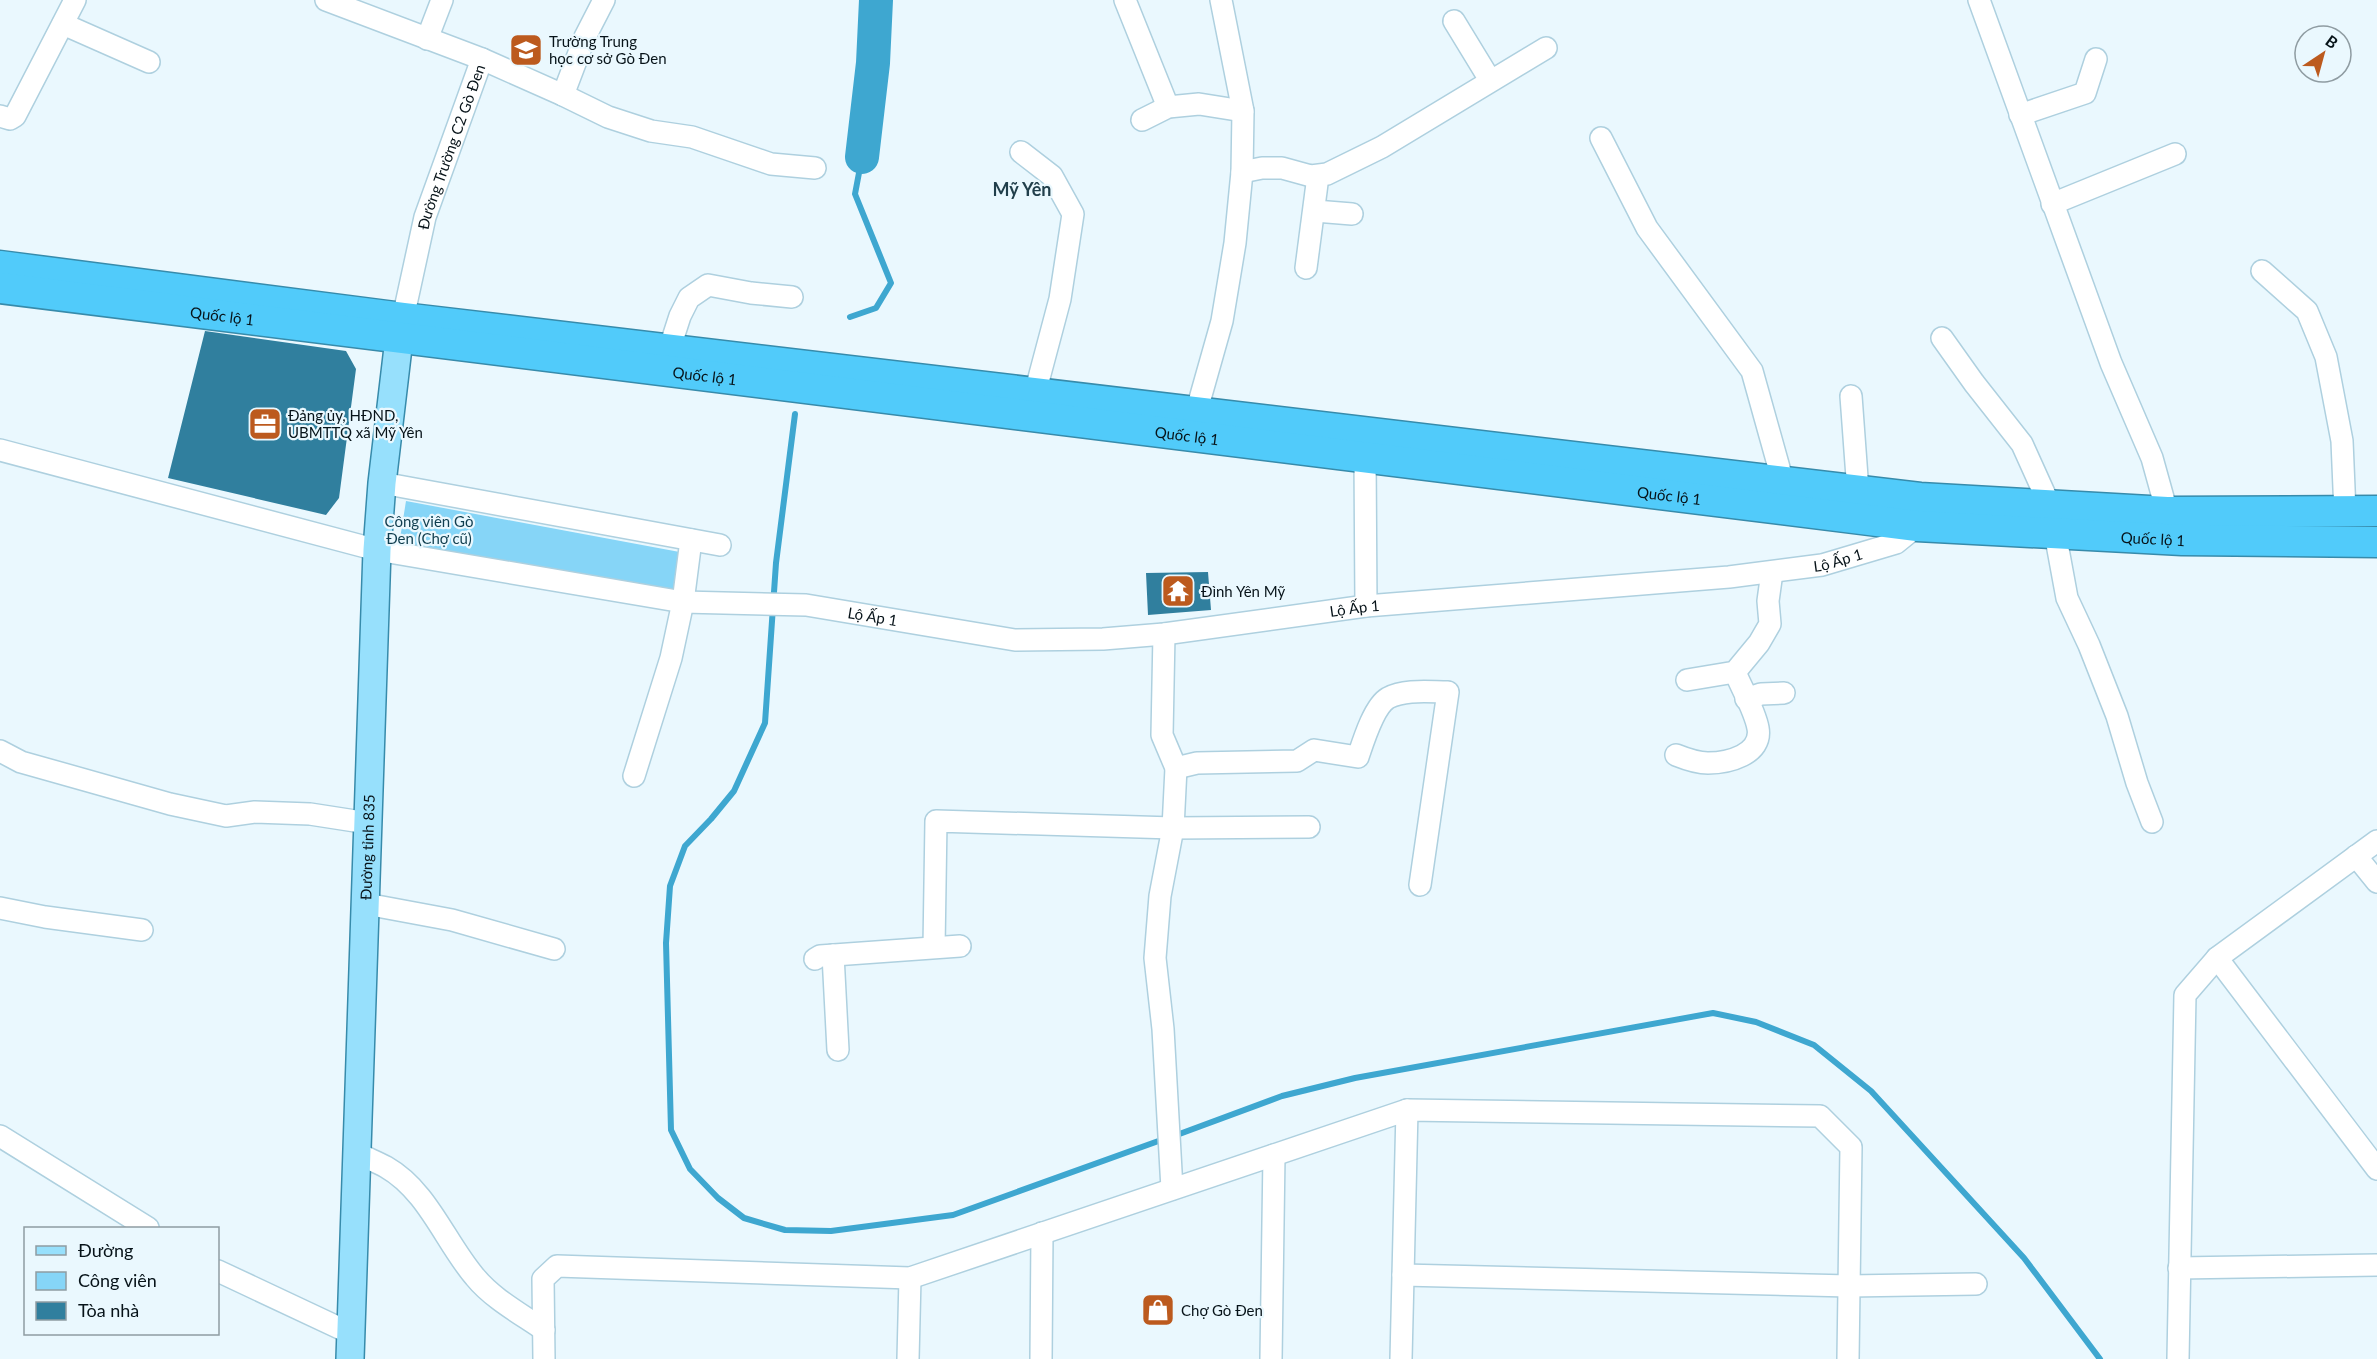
<svg xmlns="http://www.w3.org/2000/svg" width="2377" height="1359" font-family="Lato,sans-serif">
	<rect width="100%" height="100%" fill="#eaf8fe"/>
	<path fill="#86d5f7" d="M406,501L685,553L681,593L399,545Z"/>
	<g fill="none" stroke-linecap="round" stroke-linejoin="round">
		<path stroke="#3ea7d0" stroke-width="6" d="M850,317L876,308L891,283L855,194L862,157
			M795,414L776,563L765,723L734,791L711,819L685,846L670,886L666,943L671,1130L690,1169L718,1198L744,1218L785,1230L831,1231L953,1215L1164,1139
			M1174,1136L1282,1096L1355,1078L1713,1013L1756,1022L1814,1045L1871,1091L2024,1258L2100,1359"/>
		<path stroke="#3ea7d0" stroke-width="34" d="M862,157L873,63L876,0"/>
	</g>
	<path fill="#307f9e" d="M205,331L346,351L356,369L339,498L326,515L168,478Z
		M1208,572L1211,610L1148,615L1146,573Z"/>
	<g fill="none" stroke-linecap="round" stroke-linejoin="round">
		<defs>
			<g id="minor">
				<path d="M326,0L482,59"/>
				<path d="M1125,0L1168,107"/>
				<path d="M1979,0L2111,363L2152,458L2167,512"/>
				<path d="M1454,21L1490,80"/>
				<path d="M63,24L149,62"/>
				<path d="M427,39L442,0"/>
				<path d="M563,95L608,117L651,131L692,137L771,164L815,168"/>
				<path d="M2020,115L2085,93L2096,59"/>
				<path d="M0,116L10,119L15,116L75,0"/>
				<path d="M1142,120L1168,107L1199,104L1243,111"/>
				<path d="M1601,138L1647,228L1752,371L1783,482"/>
				<path d="M1021,152L1052,176L1073,214L1060,299L1035,393"/>
				<path d="M1242,172L1262,168H1282L1311,176L1327,174L1382,147L1546,48"/>
				<path d="M2052,204L2175,154"/>
				<path d="M1315,211L1352,214"/>
				<path d="M1306,268L1318,176"/>
				<path d="M2262,271L2307,311L2326,357L2342,441L2345,512"/>
				<path id="s1" d="M403,318L425,217L482,59L563,95L585,37L604,0"/>
				<path d="M1942,338L1974,383L2022,444L2050,506"/>
				<path d="M669,350L680,316L689,298L708,285L751,293L792,297"/>
				<path d="M1851,396L1858,491"/>
				<path d="M1196,413L1222,321L1235,243L1242,172L1243,111L1221,0"/>
				<path id="s2" d="M0,450L377,550L683,602L806,605L1015,640L1103,639L1164,634L1366,606L1729,577L1822,565L1896,543L1917,526"/>
				<path d="M1365,456L1366,606"/>
				<path d="M382,483L720,545"/>
				<path d="M2055,533L2067,598L2089,645L2117,716L2137,783L2152,822"/>
				<path d="M1164,634L1162,735L1176,768L1173,828L1160,896L1155,958L1163,1029L1172,1189"/>
				<path d="M1687,680L1735,672L1759,643L1770,624L1768,601L1772,572"/>
				<path d="M1746,699L1761,694L1784,693"/>
				<path d="M0,751L21,762L170,804L226,816L255,812L310,814L368,823"/>
				<path d="M1676,755C1686,759 1697,763 1708,763C1727,763 1763,755 1758,728C1755,711 1742,689 1735,672"/>
				<path d="M1176,768L1197,763L1297,761L1314,750L1358,757C1363,742 1374,706 1388,698C1405,689 1429,692 1448,692L1420,885"/>
				<path d="M634,776L671,658L683,602L691,540"/>
				<path d="M2356,856L2377,882"/>
				<path d="M366,904L452,920L554,949"/>
				<path d="M0,908L45,917L142,930"/>
				<path d="M934,947L936,821L1173,828L1309,827"/>
				<path d="M833,955L838,1050"/>
				<path d="M2217,958L2377,1169"/>
				<path d="M815,959L820,956L960,946"/>
				<path d="M0,1136L148,1228"/>
				<path d="M357,1153C366,1158 377,1162 386,1167C428,1191 445,1242 475,1277C493,1299 521,1314 544,1330"/>
				<path d="M2179,1268L2377,1265"/>
				<path d="M218,1271L350,1333"/>
				<path d="M1403,1275L1849,1286L1976,1284"/>
				<path d="M544,1359L543,1279L557,1266L910,1278L1407,1110L1820,1116L1851,1147L1848,1359"/>
				<path d="M908,1359L910,1278"/>
				<path d="M1041,1359L1042,1233"/>
				<path d="M1271,1359L1274,1155"/>
				<path d="M1401,1359L1407,1110"/>
				<path d="M2178,1359L2185,995L2217,958L2377,841"/>
			</g>
			<g id="major">
				<path id="s3" d="M350,1359L377,550L382,483L399,339"/>
			</g>
			<g id="highway">
				<path d="M0,266L403,318L1920,498L2167,512L2377,511"/>
				<path id="s4" d="M0,288L1917,526L2182,540L2377,542"/>
			</g>
		</defs>
		<use href="#minor" stroke="#aed0df" stroke-width="24"/>
		<use href="#major" stroke="#378bab" stroke-width="30"/>
		<use href="#highway" stroke="#378bab" stroke-width="33"/>
		<use href="#minor" stroke="#fff" stroke-width="21"/>
		<use href="#major" stroke="#97e0fc" stroke-width="27"/>
		<use href="#highway" stroke="#51cbfa" stroke-width="30"/>
	</g>
	<defs>
		<symbol id="school-square" viewBox="-11 -11 22 22"><rect x="-9" y="-9" width="18" height="18" rx="4" fill="#bc5a1e" stroke="#eaf8fe"/><path d="M0-5L7-2L0 1L-7-2ZM-4 1L0 2.5L4 1V4Q0 6-4 4Z" fill="#fff"/></symbol>
		<symbol id="office-square" viewBox="-11 -11 22 22"><rect x="-9" y="-9" width="18" height="18" rx="4" fill="#bc5a1e" stroke="#eaf8fe"/><path d="M-6-3h4V-5.5h4V-3h4V5H-6ZM-1-4.5V-3h2v-1.5ZM-6 0V1H6V0Z" fill="#fff"/></symbol>
		<symbol id="temple-square" viewBox="-11 -11 22 22"><rect x="-9" y="-9" width="18" height="18" rx="4" fill="#bc5a1e" stroke="#eaf8fe"/><path d="M0-6L5-2H3V0L6.5 2.5H4V6H1.5V3h-3V6H-4V2.5H-6.5L-3 0V-2H-5Z" fill="#fff"/></symbol>
		<symbol id="shop-square" viewBox="-11 -11 22 22"><rect x="-9" y="-9" width="18" height="18" rx="4" fill="#bc5a1e" stroke="#eaf8fe"/><path d="M-5-2.5h2.3a2.7 3.5 0 0 1 5.4 0H5L5.5 6h-11ZM-1.5-2.5h3a1.5 2.3 0 0 0-3 0Z" fill="#fff"/></symbol>
	</defs>
	<g fill-rule="evenodd">
		<use href="#school-square" x="507" y="31" width="38" height="38"/>
		<use href="#office-square" x="246" y="405" width="38" height="38"/>
		<use href="#temple-square" x="1159" y="572" width="38" height="38"/>
		<use href="#shop-square" x="1139" y="1291" width="38" height="38"/>
	</g>
	<g text-anchor="middle" dominant-baseline="central" stroke-width="4.5" stroke-linejoin="round" paint-order="stroke">
		<g font-size="15" fill="#071319" stroke="#eaf8fe" text-anchor="start">
			<text x="549" y="41">Trường Trung<tspan x="549" dy="17">học cơ sở Gò Đen</tspan></text>
			<text x="288" y="415">Đảng ủy, HĐND,<tspan x="288" dy="17">UBMTTQ xã Mỹ Yên</tspan></text>
			<text x="1201" y="591">Đình Yên Mỹ</text>
			<text x="1181" y="1310">Chợ Gò Đen</text>
		</g>
		<g font-size="15" fill="#071319" stroke="#eaf8fe">
			<text stroke="none"><textPath href="#s1" startOffset="178">Đường Trường C2 Gò Đen</textPath></text>
			<text stroke="none"><textPath href="#s4" startOffset="224">Quốc lộ 1</textPath></text>
			<text stroke="none"><textPath href="#s4" startOffset="710">Quốc lộ 1</textPath></text>
			<text stroke="none"><textPath href="#s4" startOffset="1196">Quốc lộ 1</textPath></text>
			<text stroke="none"><textPath href="#s4" startOffset="1682">Quốc lộ 1</textPath></text>
			<text stroke="none"><textPath href="#s4" startOffset="2168">Quốc lộ 1</textPath></text>
			<text stroke="none"><textPath href="#s2" startOffset="1863">Lộ Ấp 1</textPath></text>
			<text stroke="none"><textPath href="#s2" startOffset="1377">Lộ Ấp 1</textPath></text>
			<text stroke="none"><textPath href="#s2" startOffset="891">Lộ Ấp 1</textPath></text>
			<text stroke="none"><textPath href="#s3" startOffset="512">Đường tỉnh 835</textPath></text>
		</g>
		<g font-size="15" fill="#103e4f" stroke="#eaf8fe">
			<text x="429" y="521">Công viên Gò<tspan x="429" dy="17">Đen (Chợ cũ)</tspan></text>
		</g>
		<g font-size="18" font-weight="bold" fill="#213f4b" stroke="#eaf8fe">
			<text x="1022" y="189">Mỹ Yên</text>
		</g>
	</g>
	<rect x="24" y="1227" width="195" height="108" fill="#eaf8fe" stroke="#8f9ca2" stroke-width="1.5"/>
	<rect x="36" y="1246" width="30" height="9" fill="#97e0fc" stroke="#8f9ca2" stroke-width="1.5"/>
	<text x="78" y="1257" font-size="18" fill="#071319">Đường</text>
	<rect x="36" y="1272" width="30" height="18" fill="#86d5f7" stroke="#8f9ca2" stroke-width="1.5"/>
	<text x="78" y="1287" font-size="18" fill="#071319">Công viên</text>
	<rect x="36" y="1302" width="30" height="18" fill="#307f9e" stroke="#8f9ca2" stroke-width="1.5"/>
	<text x="78" y="1317" font-size="18" fill="#071319">Tòa nhà</text>
	<g transform="translate(2323 54) rotate(36)"><circle r="28" fill="#eaf8fe" stroke="#8f9ca2" stroke-width="1.5"/>
	<path d="M0-4.5L10 22L0 15L-10 22Z" fill="#bc5a1e"/>
	<text y="-9" font-size="16" font-weight="bold" text-anchor="middle" fill="#071319">B</text>
	</g>
</svg>
